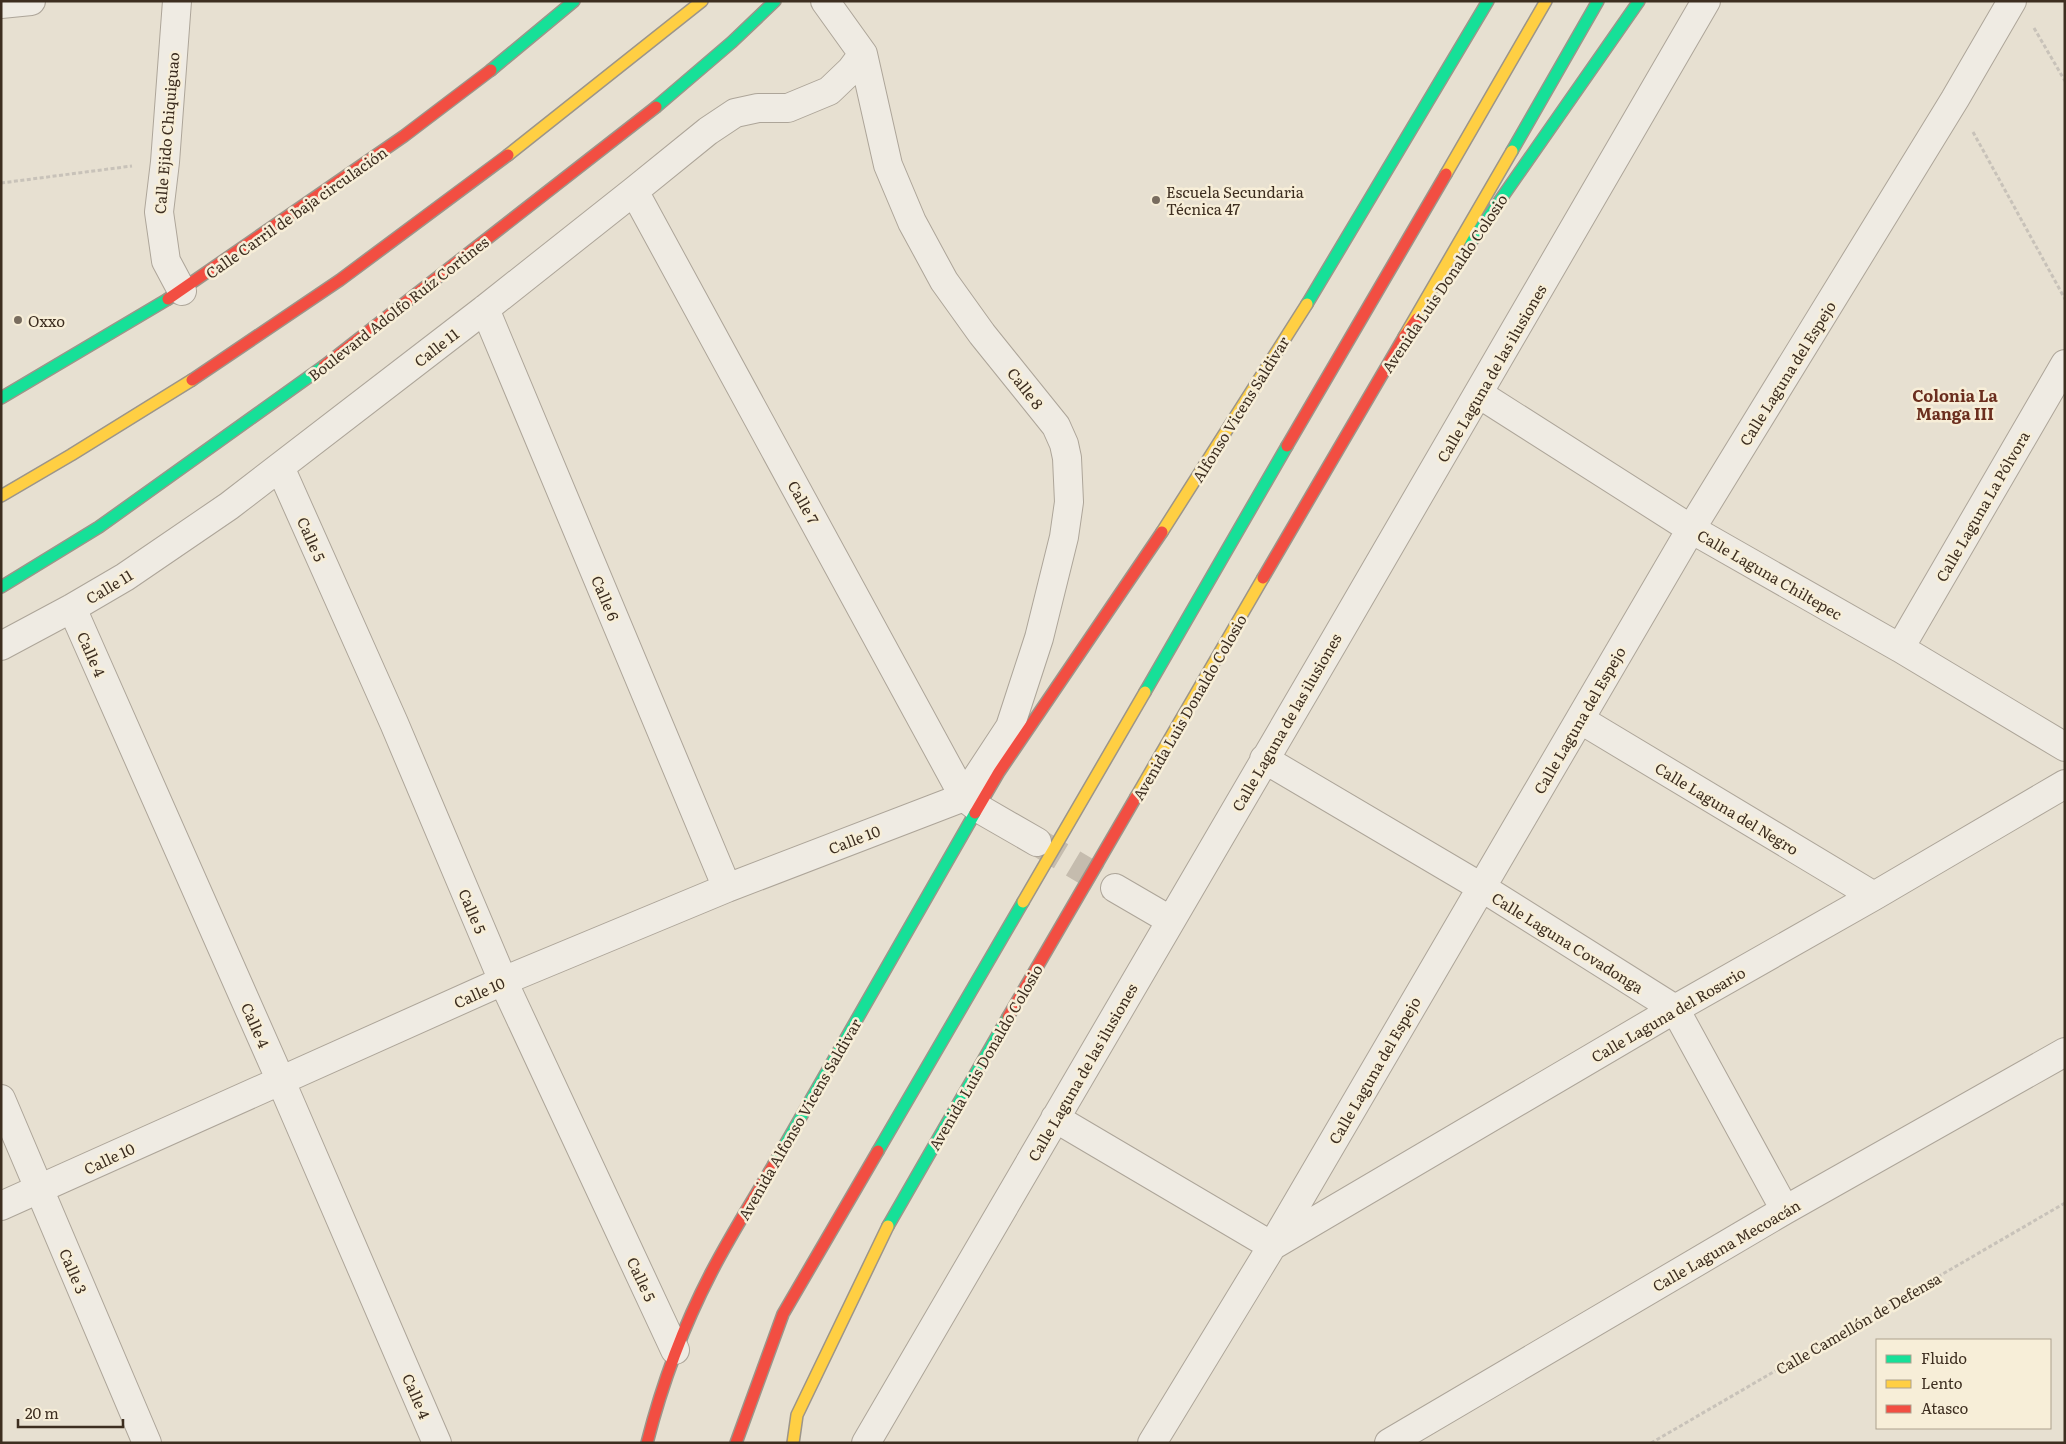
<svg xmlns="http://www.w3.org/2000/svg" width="2066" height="1444" font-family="Literata,serif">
	<rect width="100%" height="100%" fill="#e7e0d1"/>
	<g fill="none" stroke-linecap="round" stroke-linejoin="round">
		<path stroke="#c5bcae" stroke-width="28" stroke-dasharray="28 14" stroke-linecap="butt" d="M1037,842L1111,886"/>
		<defs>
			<path id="street" d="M177,1L165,162L159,212L166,261L182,291
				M1,4L31,1
				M634,191L964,797L978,808L1037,842
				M485,309L727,888
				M1479,394L1691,529L1900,648L2065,747
				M280,467L394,723L503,981L675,1350
				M72,608L280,1079L437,1443
				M1,646L72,608L125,577L229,506L485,309L634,191L708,131L735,113L758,108H788L829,91L851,70L863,54
				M1900,648L2065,364
				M1581,720L1874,896
				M1264,759L1481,887L1675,1009L1785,1210
				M1115,888L1170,920
				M1,1099L147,1443
				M1055,1118L1272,1246L1675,1009L1874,896L2065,784
				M1,1206L503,981L727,888L964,797L1010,727L1039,638L1064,537L1069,502L1067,458L1064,444L1056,426L982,334L944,281L912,222L888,165L863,54L825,1
				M866,1443C1146,962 1428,483 1706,1
				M1152,1443L1272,1246L1691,529L1955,99L2012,1
				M1389,1443L1785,1210L2065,1052"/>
			<path id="fast" d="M491,70L574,1
				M656,107L732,42L775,1
				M1512,151L1598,1
				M1471,242L1639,1
				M1307,304L1488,1
				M1,398L168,299
				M1,587L99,527L324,366
				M1145,692L1287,446
				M878,1151L1023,902
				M774,1164L975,813
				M888,1226L1008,1017"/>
			<path id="slow" d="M508,155L702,1
				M1446,174L1546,1
				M1404,337L1512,151
				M1,496L71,455L192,380
				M1162,532L1307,304
				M1136,797L1263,578
				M1023,902L1145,692
				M793,1443L797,1415L888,1226"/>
			<path id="jam" d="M168,299L404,136L491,70
				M324,366L656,107
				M192,380L340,280L508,155
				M1287,446L1446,174
				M1263,578L1404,337L1417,319
				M975,813L999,772L1162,532
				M1008,1017L1136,797
				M647,1443C662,1384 683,1327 711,1273C730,1236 753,1200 774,1164
				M736,1443L783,1314L878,1151"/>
		</defs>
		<use href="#street" stroke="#ada599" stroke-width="30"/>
		<use href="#fast" stroke="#9c958a" stroke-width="14"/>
		<use href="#slow" stroke="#9c958a" stroke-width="14"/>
		<use href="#jam" stroke="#9c958a" stroke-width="14"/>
		<path stroke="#c8c2b9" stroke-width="3" stroke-dasharray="4 2.5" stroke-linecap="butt" d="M2034,28L2065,81
			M1973,132L2065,299
			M1,183L132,166
			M1651,1443L2065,1203"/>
		<use href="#street" stroke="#efebe3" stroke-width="28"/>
		<use href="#fast" stroke="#16e098" stroke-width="11"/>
		<use href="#slow" stroke="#ffcf43" stroke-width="11"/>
		<use href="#jam" stroke="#f24e42" stroke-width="11"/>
	</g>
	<g fill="#786c5e" stroke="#f7eed8" stroke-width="2">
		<circle cx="1156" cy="200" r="5"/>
		<circle cx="18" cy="320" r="5"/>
	</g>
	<g text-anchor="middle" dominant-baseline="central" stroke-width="5" stroke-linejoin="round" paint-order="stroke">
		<g font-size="15" fill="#3d2e20" stroke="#f7eed8">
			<text transform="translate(166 133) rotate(-85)">Calle Ejido Chiquiguao</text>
			<text transform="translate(296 212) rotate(-35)">Calle Carril de baja circulación</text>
			<text transform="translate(1444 283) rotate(-56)">Avenida Luis Donaldo Colosio</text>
			<text transform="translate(398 308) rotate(-38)">Boulevard Adolfo Ruíz Cortines</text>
			<text transform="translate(436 347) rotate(-38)">Calle 11</text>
			<text transform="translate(1491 373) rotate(-60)">Calle Laguna de las ilusiones</text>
			<text transform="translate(1787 373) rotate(-58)">Calle Laguna del Espejo</text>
			<text transform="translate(1026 388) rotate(52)">Calle 8</text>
			<text transform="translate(1240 409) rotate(-58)">Alfonso Vicens Saldivar</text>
			<text transform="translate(804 502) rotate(61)">Calle 7</text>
			<text transform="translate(1982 506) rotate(-60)">Calle Laguna La Pólvora</text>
			<text transform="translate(312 539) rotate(66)">Calle 5</text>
			<text transform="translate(1770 574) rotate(30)">Calle Laguna Chiltepec</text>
			<text transform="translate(109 586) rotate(-31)">Calle 11</text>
			<text transform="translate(606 598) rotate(67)">Calle 6</text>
			<text transform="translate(92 654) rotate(66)">Calle 4</text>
			<text transform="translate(1189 707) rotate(-60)">Avenida Luis Donaldo Colosio</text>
			<text transform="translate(1579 720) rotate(-60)">Calle Laguna del Espejo</text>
			<text transform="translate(1286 722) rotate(-60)">Calle Laguna de las ilusiones</text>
			<text transform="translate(1727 808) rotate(31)">Calle Laguna del Negro</text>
			<text transform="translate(854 839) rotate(-21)">Calle 10</text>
			<text transform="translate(473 911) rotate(67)">Calle 5</text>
			<text transform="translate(1568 942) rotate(32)">Calle Laguna Covadonga</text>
			<text transform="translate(479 992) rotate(-24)">Calle 10</text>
			<text transform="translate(1668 1014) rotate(-30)">Calle Laguna del Rosario</text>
			<text transform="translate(256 1025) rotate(66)">Calle 4</text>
			<text transform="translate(985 1057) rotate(-60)">Avenida Luis Donaldo Colosio</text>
			<text transform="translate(1374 1070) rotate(-60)">Calle Laguna del Espejo</text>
			<text transform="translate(1082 1072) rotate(-60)">Calle Laguna de las ilusiones</text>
			<text transform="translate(799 1119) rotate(-60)">Avenida Alfonso Vicens Saldivar</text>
			<text transform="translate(109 1158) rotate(-25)">Calle 10</text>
			<text transform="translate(1726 1245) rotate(-30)">Calle Laguna Mecoacán</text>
			<text transform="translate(74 1271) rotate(67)">Calle 3</text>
			<text transform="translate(642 1279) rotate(65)">Calle 5</text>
			<text transform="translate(1858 1323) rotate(-30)">Calle Camellón de Defensa</text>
			<text transform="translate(417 1396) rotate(67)">Calle 4</text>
		</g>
		<g font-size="15" fill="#3d2e20" stroke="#f7eed8" text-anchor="start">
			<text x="1166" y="191">Escuela Secundaria<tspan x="1166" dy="17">Técnica 47</tspan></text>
			<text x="28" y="320">Oxxo</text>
		</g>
		<g font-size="16" font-weight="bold" fill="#6b2e1e" stroke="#f7eed8">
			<text x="1955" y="395">Colonia La<tspan x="1955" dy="18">Manga III</tspan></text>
		</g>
	</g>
	<rect width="2066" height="1444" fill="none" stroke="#3d2e20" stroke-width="5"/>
	<rect x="1876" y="1339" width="175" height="90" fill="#f7eed8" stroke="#ada18e"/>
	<rect x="1886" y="1355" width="25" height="8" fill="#16e098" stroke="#ada18e"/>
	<text x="1921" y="1364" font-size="15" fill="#3d2e20">Fluido</text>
	<rect x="1886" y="1380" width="25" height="8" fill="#ffcf43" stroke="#ada18e"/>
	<text x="1921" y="1389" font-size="15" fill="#3d2e20">Lento</text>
	<rect x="1886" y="1405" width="25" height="8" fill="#f24e42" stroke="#ada18e"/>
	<text x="1921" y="1414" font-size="15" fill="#3d2e20">Atasco</text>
	<path d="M18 1419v8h105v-8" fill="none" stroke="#3d2e20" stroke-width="2.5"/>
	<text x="25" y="1419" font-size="15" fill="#3d2e20" stroke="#f7eed8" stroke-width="4" paint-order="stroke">20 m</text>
</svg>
